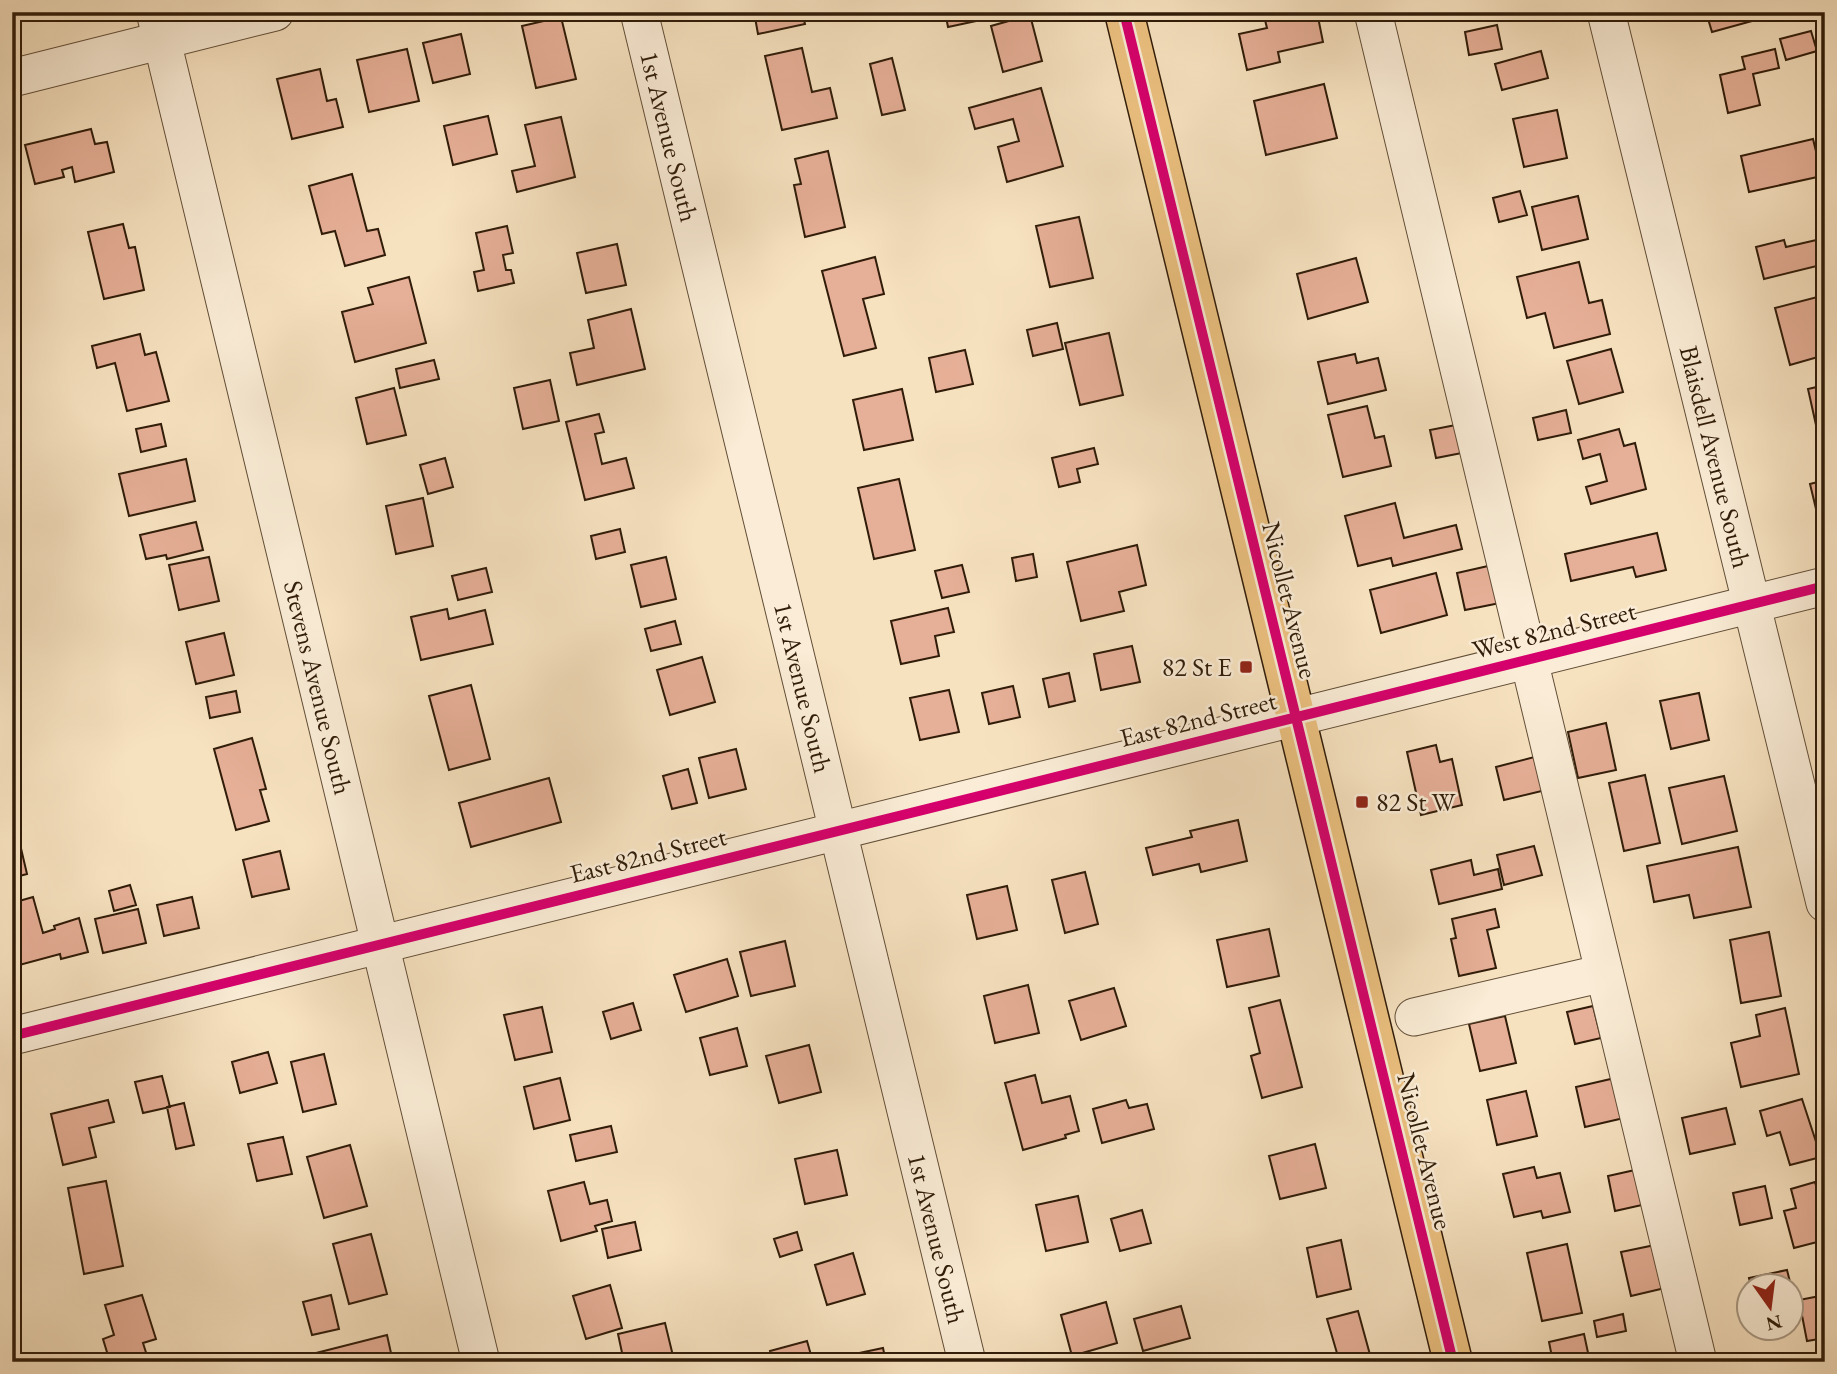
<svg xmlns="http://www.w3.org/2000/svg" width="1837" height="1374" font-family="'EB Garamond',serif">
	<rect width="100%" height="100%" fill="#f7e2c0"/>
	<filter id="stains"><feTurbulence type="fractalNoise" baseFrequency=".00286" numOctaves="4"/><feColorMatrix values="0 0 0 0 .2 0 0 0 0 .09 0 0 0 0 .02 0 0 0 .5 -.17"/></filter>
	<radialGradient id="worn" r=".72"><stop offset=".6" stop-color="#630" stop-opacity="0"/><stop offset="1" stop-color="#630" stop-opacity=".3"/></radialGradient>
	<path fill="#e6af97" stroke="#301c09" stroke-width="2" d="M754,12H802L805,24L758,34Z
		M945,12H979L981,20L948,27Z
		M1263,12H1317L1323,42L1278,52L1280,62L1247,70L1239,34L1267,28Z
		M1706,12H1750L1752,21L1712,32Z
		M1030,15L1042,61L1003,72L991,26Z
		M561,17L576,79L536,88L522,26Z
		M1497,25L1502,49L1469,55L1465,32Z
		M1811,31L1817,51L1786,60L1780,39Z
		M461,34L470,74L433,83L423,43Z
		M802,48L812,92L830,88L837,118L782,130L765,56Z
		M407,49L419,101L369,112L357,60Z
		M1775,49L1779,68L1753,74L1760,105L1728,113L1720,75L1745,69L1742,57Z
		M1541,51L1548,78L1502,90L1495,64Z
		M892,58L905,110L882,115L870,64Z
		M320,69L327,101L336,99L343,127L292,139L277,79Z
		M1324,84L1337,138L1266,155L1254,101Z
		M1041,88L1063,166L1007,182L998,147L1019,141L1013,119L975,129L969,108Z
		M1557,110L1567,158L1524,167L1513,119Z
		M488,116L497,154L453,165L444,126Z
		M561,117L575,177L517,192L512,171L535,166L525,125Z
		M91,129L95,144L107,142L114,172L75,182L72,167L62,170L64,177L35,184L25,145Z
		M1813,139L1822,176L1749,192L1741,156Z
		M828,151L845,227L805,237L794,185L801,184L795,159Z
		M352,174L367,231L378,229L385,255L345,266L335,231L322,234L309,186Z
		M1520,191L1527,215L1499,222L1493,198Z
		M1578,196L1588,239L1542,250L1532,207Z
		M1079,217L1093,278L1050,287L1036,226Z
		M123,224L129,248L135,247L144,290L104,299L88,232Z
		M507,226L513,253L503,255L506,270H511L514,283L478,291L474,272L484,270L476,233Z
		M1825,238V264L1764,279L1756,247L1784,240L1786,247Z
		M617,244L626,285L586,293L577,253Z
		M875,257L884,294L863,299L876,348L844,356L822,271Z
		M1356,258L1368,302L1308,319L1297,274Z
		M1579,262L1589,303L1602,300L1610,334L1554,348L1545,313L1527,318L1517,277Z
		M409,277L426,343L355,362L342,312L373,304L368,288Z
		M1825,295V355L1790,365L1775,308Z
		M631,309L645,369L577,385L570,353L594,348L588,320Z
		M1057,323L1063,349L1033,356L1027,330Z
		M1109,333L1123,395L1080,405L1065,343Z
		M140,334L145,355L156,352L169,401L127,411L115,363L97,368L92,346Z
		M1611,349L1623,392L1579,404L1567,361Z
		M965,350L973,384L936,392L929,358Z
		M1355,354L1357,363L1378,358L1386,390L1328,404L1318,362Z
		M434,360L439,379L400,388L396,369Z
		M550,380L559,421L523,429L514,388Z
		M1825,385V442L1820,443L1808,389Z
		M394,388L406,435L367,444L356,398Z
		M902,389L913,440L864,450L853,400Z
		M1367,406L1375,438L1384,436L1391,466L1343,477L1328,415Z
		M1566,410L1571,433L1538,440L1533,418Z
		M599,414L604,432L595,434L602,464L626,458L634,488L585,500L566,422Z
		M161,424L166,446L141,452L136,429Z
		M1461,424L1467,452L1436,458L1430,430Z
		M1619,429L1624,446L1635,443L1646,489L1591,504L1586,487L1607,481L1600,454L1583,459L1578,440Z
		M1094,448L1098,464L1077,469L1080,482L1059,487L1052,458Z
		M445,458L453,487L428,494L420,465Z
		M186,459L195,501L129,516L119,474Z
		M899,479L915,550L874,559L858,488Z
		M1825,480V538H1823L1810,484Z
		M423,498L433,546L396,554L386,506Z
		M1395,503L1404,538L1456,525L1462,549L1393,566L1391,558L1358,566L1345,516Z
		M196,522L203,550L167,559L166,555L146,559L140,535Z
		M620,529L625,552L596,559L591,536Z
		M1657,533L1666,570L1636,577L1633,567L1571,581L1565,554Z
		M1137,545L1146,585L1119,592L1124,611L1081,621L1067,562Z
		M1033,554L1037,577L1016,581L1012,558Z
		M209,557L219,601L179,610L169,565Z
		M666,557L676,599L641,607L631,565Z
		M1497,564L1505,602L1465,610L1457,573Z
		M962,565L969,592L942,598L935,571Z
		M486,568L492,592L458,600L452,576Z
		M1436,573L1447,615L1381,633L1370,590Z
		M948,608L954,632L935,636L939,656L901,664L891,621Z
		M447,609L449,619L485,610L493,644L421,660L411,617Z
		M675,621L681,644L651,651L645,629Z
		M224,633L234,675L196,684L186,642Z
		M1132,646L1140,682L1101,690L1094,654Z
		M702,657L715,702L670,715L657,670Z
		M1069,673L1075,701L1049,707L1043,679Z
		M471,685L490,759L449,770L429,696Z
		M1013,686L1020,717L989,724L982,693Z
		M949,690L959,732L920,740L910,698Z
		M236,691L240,712L210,718L206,697Z
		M1699,693L1709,740L1671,749L1660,701Z
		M1606,723L1616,770L1578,778L1568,732Z
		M252,738L266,789L260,790L269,821L236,830L214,749Z
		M1436,745L1440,762L1452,759L1462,805L1421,815L1407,752Z
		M736,749L746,789L709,798L699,758Z
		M1542,755L1550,789L1504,800L1496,767Z
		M688,769L697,803L672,809L663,776Z
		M1645,775L1660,843L1624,851L1609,783Z
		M1724,776L1737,831L1682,844L1669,788Z
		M549,778L561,822L471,847L459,803Z
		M12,810L27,874L12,878Z
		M1238,820L1247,861L1201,872L1199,864L1153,875L1146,848L1192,837L1190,831Z
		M1534,846L1542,875L1504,885L1497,855Z
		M1738,847L1751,907L1694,918L1689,895L1654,902L1647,866Z
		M280,851L289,889L252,897L243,860Z
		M1471,860L1474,875L1498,869L1502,889L1439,904L1431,870Z
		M1085,872L1098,924L1065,933L1052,880Z
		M130,885L136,905L114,911L109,891Z
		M1007,886L1017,930L977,939L967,895Z
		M33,897L43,933L55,929L54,926L79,918L88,952L61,959L60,954L12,967V903Z
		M192,897L199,928L164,936L157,905Z
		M138,909L146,943L103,953L95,919Z
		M1495,909L1499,927L1487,930L1496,968L1459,976L1451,939L1456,938L1452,919Z
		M1269,929L1279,976L1227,987L1217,940Z
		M1769,932L1781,996L1741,1003L1730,940Z
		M785,941L795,986L751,996L740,952Z
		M727,959L738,996L686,1012L674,975Z
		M1028,985L1039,1033L995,1043L984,996Z
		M1114,988L1126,1026L1081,1040L1069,1001Z
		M1280,1000L1302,1087L1262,1098L1251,1056L1260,1053L1249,1008Z
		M633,1003L641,1030L611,1039L603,1012Z
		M1593,1006L1601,1038L1575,1044L1567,1012Z
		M542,1007L552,1052L515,1060L504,1015Z
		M1785,1008L1799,1074L1741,1087L1731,1043L1760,1036L1756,1015Z
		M1505,1016L1516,1063L1480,1071L1469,1024Z
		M737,1028L747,1066L710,1075L700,1038Z
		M809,1045L821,1092L779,1103L766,1056Z
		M268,1052L277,1083L240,1093L232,1062Z
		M324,1054L336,1104L303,1112L291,1062Z
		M1035,1075L1042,1103L1070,1096L1079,1131L1065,1135L1066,1138L1023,1150L1005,1083Z
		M162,1076L170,1107L143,1113L135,1082Z
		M560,1078L570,1120L534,1129L524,1087Z
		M1615,1078L1624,1118L1585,1127L1576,1087Z
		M1526,1091L1537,1136L1497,1145L1487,1100Z
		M1802,1099L1821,1157L1790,1165L1780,1132L1767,1136L1760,1111Z
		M108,1100L114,1122L89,1128L96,1157L63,1165L51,1114Z
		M1126,1100L1129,1108L1147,1104L1154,1129L1102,1143L1093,1109Z
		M184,1103L194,1145L176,1149L167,1107Z
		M1726,1108L1735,1144L1690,1154L1682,1118Z
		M611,1126L617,1152L576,1161L570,1135Z
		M283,1137L292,1174L257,1181L248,1144Z
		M1315,1144L1326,1188L1280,1199L1269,1156Z
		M350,1145L367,1206L324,1218L307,1157Z
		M837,1150L847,1195L805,1204L795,1159Z
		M1534,1167L1537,1178L1560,1173L1570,1212L1543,1218L1541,1211L1514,1217L1503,1174Z
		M1635,1170L1642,1205L1615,1211L1608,1176Z
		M106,1181L123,1266L84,1274L68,1188Z
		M584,1182L590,1204L607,1200L612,1221L595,1226L597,1231L561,1241L548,1191Z
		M1815,1182L1825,1218V1240L1794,1248L1784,1211L1796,1208L1791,1189Z
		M1765,1186L1772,1218L1740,1225L1733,1193Z
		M1078,1196L1088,1242L1046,1251L1036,1205Z
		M1142,1210L1151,1243L1120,1251L1111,1219Z
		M635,1222L641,1250L608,1258L602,1229Z
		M797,1232L802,1250L780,1257L774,1239Z
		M371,1234L387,1294L349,1304L333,1244Z
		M1341,1240L1351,1289L1317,1297L1307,1248Z
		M1567,1244L1582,1313L1542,1321L1527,1253Z
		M1655,1245L1665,1288L1631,1296L1621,1252Z
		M853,1253L865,1294L827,1305L815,1265Z
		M1787,1270L1791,1286H1751L1749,1278Z
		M610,1285L622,1328L586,1339L573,1296Z
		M142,1295L156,1339L143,1343L149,1362H110L103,1339L114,1335L105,1305Z
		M331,1295L339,1329L312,1335L303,1302Z
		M1825,1295V1338L1807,1341L1799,1300Z
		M1106,1302L1117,1343L1072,1356L1061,1315Z
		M1181,1306L1190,1338L1143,1351L1134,1319Z
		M1358,1311L1372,1362H1331L1339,1360L1327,1319Z
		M1623,1314L1626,1331L1597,1337L1594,1321Z
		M665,1323L674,1360L624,1362L618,1334Z
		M1584,1334L1590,1362H1553L1549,1342Z
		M387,1335L393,1362H318L316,1353Z
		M807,1341L813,1362H773L770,1351Z
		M883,1348L886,1362H846L845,1356Z"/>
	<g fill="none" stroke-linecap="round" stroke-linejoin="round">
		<defs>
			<g id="minor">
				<path id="s1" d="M155,12L481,1362"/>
				<path id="s2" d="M639,12L967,1362"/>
				<path d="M1373,12L1698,1362"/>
				<path id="s3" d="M1606,12L1825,903"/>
				<path d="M12,78L275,12"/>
				<path d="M1414,1017L1604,973"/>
				<path d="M12,1036L1825,586"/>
			</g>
			<path id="major" d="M1124,12L1453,1362"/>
		</defs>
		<use href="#minor" stroke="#624e37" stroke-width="39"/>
		<use href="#major" stroke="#301c09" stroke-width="41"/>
		<use href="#minor" stroke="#faecd6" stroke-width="37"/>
		<use href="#major" stroke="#ecc180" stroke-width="38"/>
		<defs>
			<path id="cycleway" d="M1124,12L1453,1362
				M12,1036L1825,586"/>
		</defs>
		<use href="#cycleway" stroke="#faecd6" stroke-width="15"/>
		<use href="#cycleway" stroke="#d6006c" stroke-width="10"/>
	</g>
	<g fill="#8f2418" stroke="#faecd6" stroke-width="2.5">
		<rect x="1239" y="660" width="14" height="14" rx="3.5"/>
		<rect x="1355" y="795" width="14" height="14" rx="3.5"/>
	</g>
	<g text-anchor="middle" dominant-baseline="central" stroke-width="5" stroke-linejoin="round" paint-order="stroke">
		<g font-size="26" fill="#301c09" stroke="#faecd6">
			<text stroke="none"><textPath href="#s2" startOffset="128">1st Avenue South</textPath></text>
			<text stroke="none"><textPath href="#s3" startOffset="458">Blaisdell Avenue South</textPath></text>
			<text transform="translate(1290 600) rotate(76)">Nicollet Avenue</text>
			<text transform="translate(1554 630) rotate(-14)">West 82nd Street</text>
			<text stroke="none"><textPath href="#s1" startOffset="695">Stevens Avenue South</textPath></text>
			<text stroke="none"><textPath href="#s2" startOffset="695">1st Avenue South</textPath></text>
			<text transform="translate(1198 719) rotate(-14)">East 82nd Street</text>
			<text transform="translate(648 855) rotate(-14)">East 82nd Street</text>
			<text transform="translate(1425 1151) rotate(76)">Nicollet Avenue</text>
			<text stroke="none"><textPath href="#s2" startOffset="1262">1st Avenue South</textPath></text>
		</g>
		<g font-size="26" fill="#301c09" stroke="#faecd6" text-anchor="end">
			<text x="1232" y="667">82 St E</text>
			<text x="1376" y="802" text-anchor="start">82 St W</text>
		</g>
	</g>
	<rect width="1837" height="1374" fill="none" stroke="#f7e2c0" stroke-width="42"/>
	<rect x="14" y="14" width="1809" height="1346" fill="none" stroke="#301c09" stroke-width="3.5"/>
	<rect x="21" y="21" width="1795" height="1332" fill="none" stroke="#301c09" stroke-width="2"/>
	<g transform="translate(1770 1307) rotate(166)"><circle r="33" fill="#faecd6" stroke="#a99984" stroke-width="2"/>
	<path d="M0-5L12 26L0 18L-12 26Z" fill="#8f2418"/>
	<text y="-10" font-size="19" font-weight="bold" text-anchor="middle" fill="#301c09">N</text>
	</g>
	<rect width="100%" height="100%" filter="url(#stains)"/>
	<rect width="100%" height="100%" fill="url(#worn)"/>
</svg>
